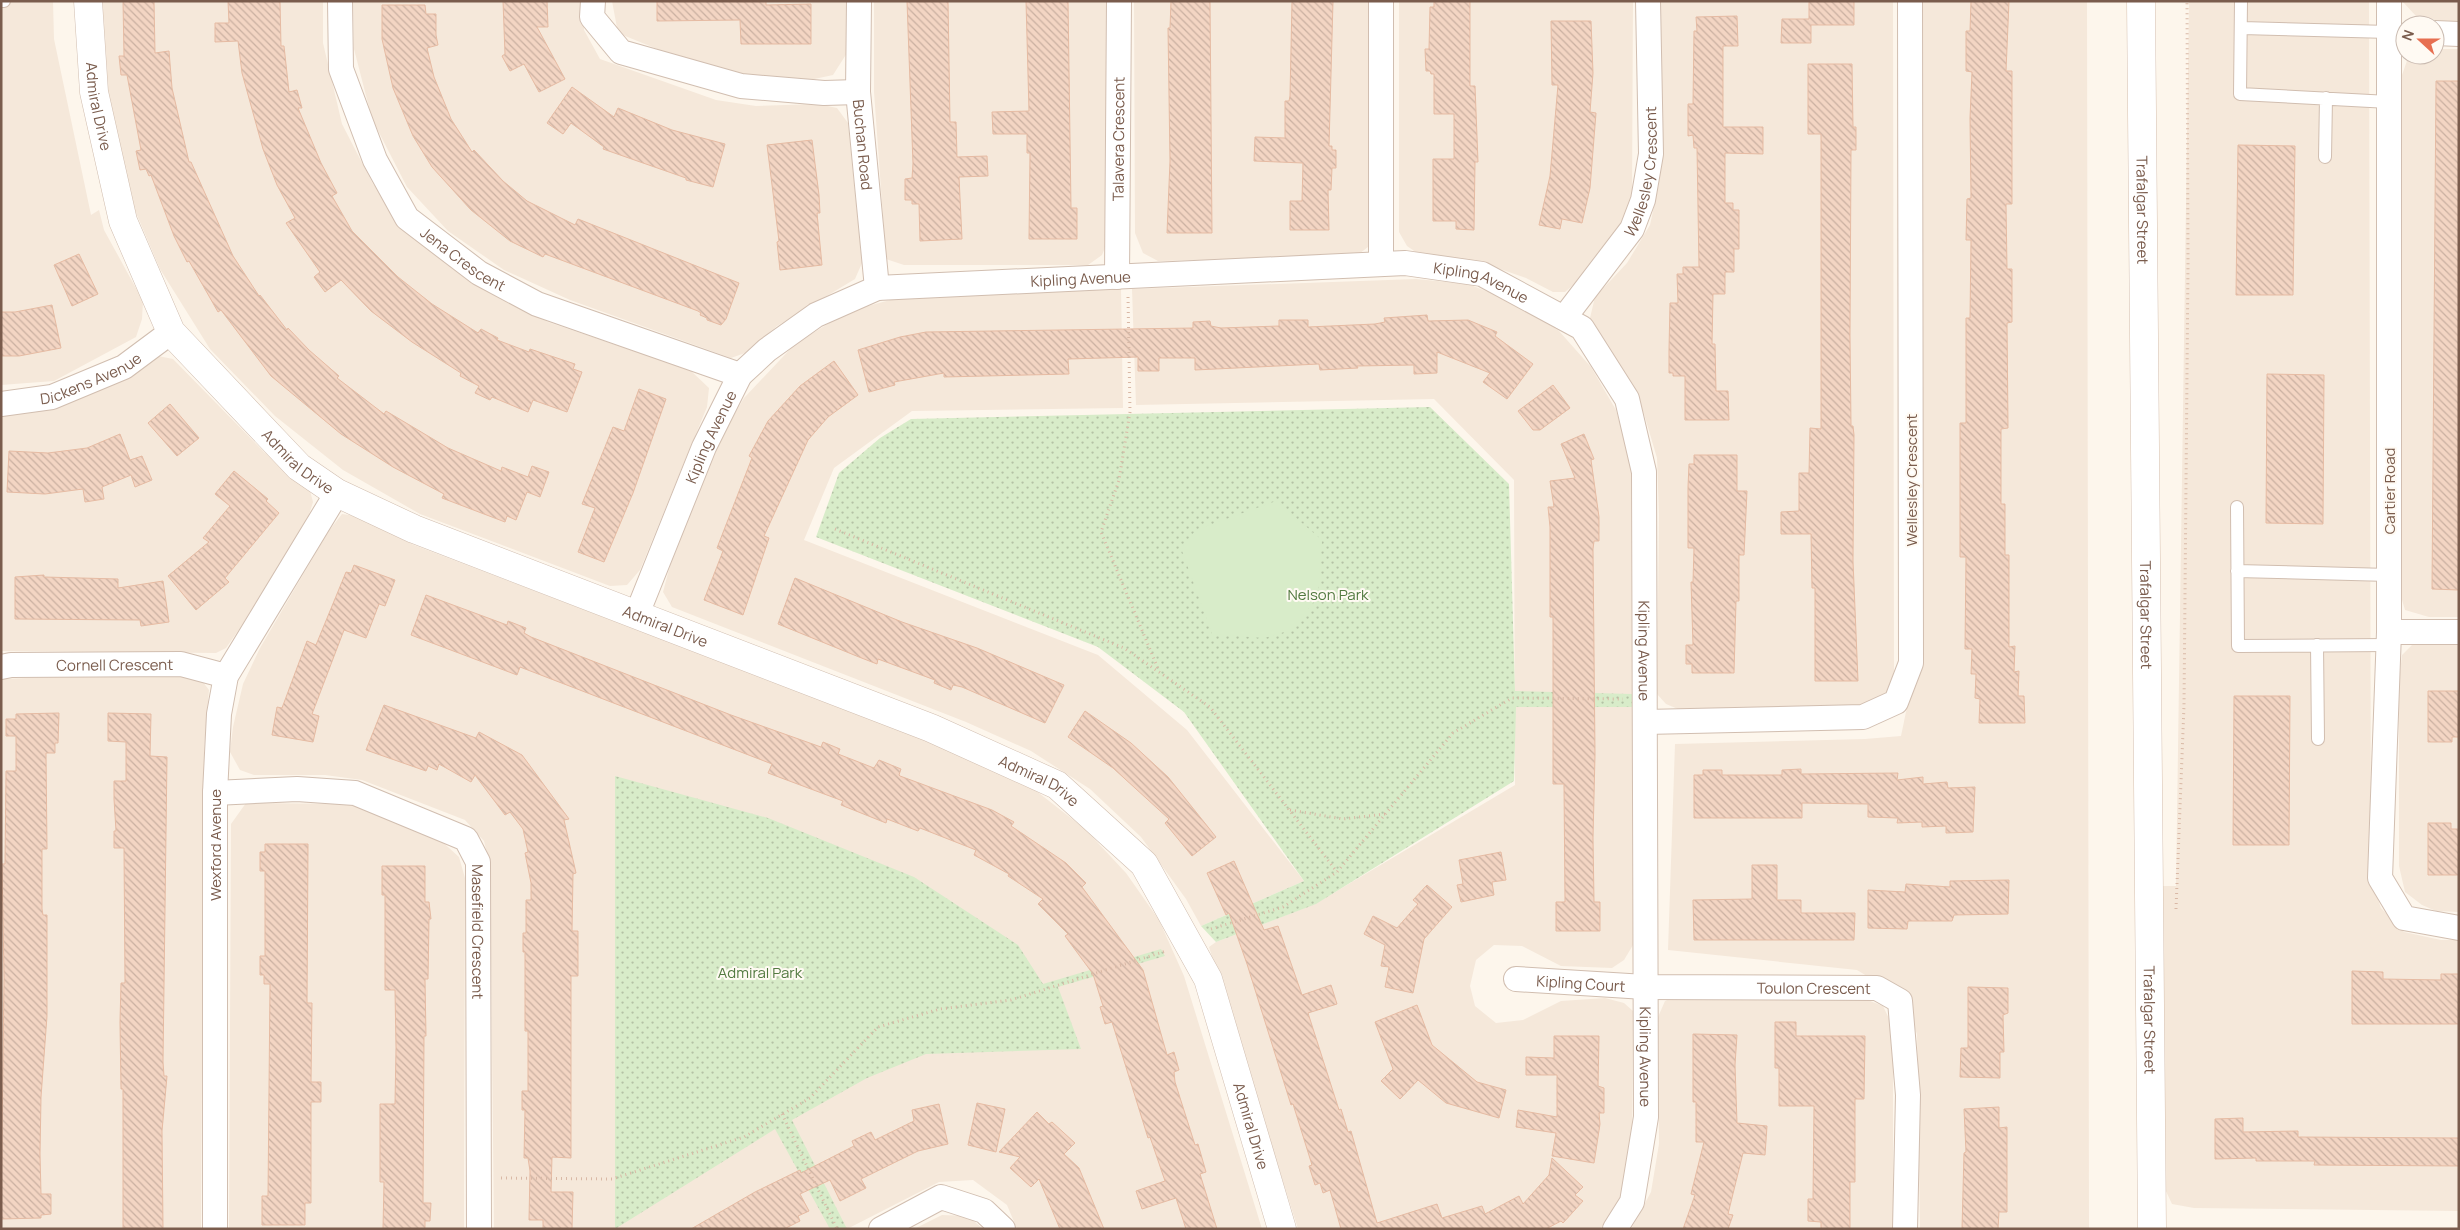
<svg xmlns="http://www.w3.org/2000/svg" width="2460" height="1230" font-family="Manrope,sans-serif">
	<defs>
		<pattern id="park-dots" width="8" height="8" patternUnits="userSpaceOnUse" patternTransform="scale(1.25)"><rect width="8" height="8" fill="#d8ecc9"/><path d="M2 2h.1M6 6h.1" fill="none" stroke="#b4c2a5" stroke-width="1.8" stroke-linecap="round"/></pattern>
		<pattern id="building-back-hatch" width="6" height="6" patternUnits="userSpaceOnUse" patternTransform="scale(1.25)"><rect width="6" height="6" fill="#f3d5c3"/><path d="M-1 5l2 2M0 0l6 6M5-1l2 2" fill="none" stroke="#cab0a1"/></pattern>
	</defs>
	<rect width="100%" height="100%" fill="#fdf6ec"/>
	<path fill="#f5e8da" d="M1,1H53L54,39L91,215L99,210L104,230L143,301L142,319L136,337L54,381L1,385Z
		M97,1H323V43L342,124L373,184L414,236L463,276L548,322L690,370L709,388L707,407L640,570L627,585L610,586L420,514L343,470L275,416L210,349L160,269L128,194L103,99Z
		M353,1H584V30L600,59L716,100L756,106L818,104L837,108L848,123L862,263L855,279L777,326L745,353L731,358L570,300L504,270L448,231L407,187L372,119L354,49Z
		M612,1H848L847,53L833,75L805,81L738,74L674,56L618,33Z
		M874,1H1108L1109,238L1102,255L1088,265H904L886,259L874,92Z
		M1134,1H1370L1371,226L1368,247L1355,257L1158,261L1143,253L1135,233Z
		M1399,1H1633L1632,196L1623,226L1578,281L1565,292H1553L1526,278L1480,262L1420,255L1407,246L1399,232Z
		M1659,1H1893L1894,671L1888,692L1877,703L1862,709H1678L1666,704L1657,694L1659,515L1657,458L1644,414L1625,372L1599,338L1590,318L1595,297L1627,263L1650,225L1659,184Z
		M1921,1H2087L2089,1229H1920L1917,1034L1903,998L1857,970L1668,950L1675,744L1865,739L1901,736L1919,649Z
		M2189,1H2369L2371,880L2381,908L2404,932L2441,940H2459V1211L2194,1208L2172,1204L2165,1189L2161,886H2176Z
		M2402,1H2459V21H2438L2416,16Z
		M2435,49H2459V617H2429L2405,610L2398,586L2402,75L2409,55H2435Z
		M1416,279L1468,284L1519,304L1559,331L1591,367L1616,410L1631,463L1633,945L1624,960L1612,968L1561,966L1522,946L1494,945L1476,960L1470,986L1475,1006L1496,1023L1523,1020L1561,1001L1605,998L1624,1003L1633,1011L1632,1165L1618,1207L1600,1229H1298L1209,947L1216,942L1315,904L1515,785L1514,480L1434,399L1136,405L1132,289Z
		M1121,289L1123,408L912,411L834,468L804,540L1098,655L1187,730L1304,881L1201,926L1186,899L1141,837L1090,789L1031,751L966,722L672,607L663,592L672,558L717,444L744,398L795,344L849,311L909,295Z
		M158,356L173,359L264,452L309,487L313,502L308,518L240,628L226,648L216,653L1,651V410Z
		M342,514L356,516L414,545L969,756L1035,790L1085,829L1126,873L1159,920L1184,976L1262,1229H1017L1007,1205L973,1180L939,1182L847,1229H494L490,865L484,841L465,820L362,780L325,775H254L240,770L230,752L233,727L243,684L260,648L328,532Z
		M2412,645H2459V912L2436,911L2422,905L2405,892L2399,866V681L2402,655Z
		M180,672L200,678L209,690L204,749L201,1229H1V679Z
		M246,803L350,804L437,837L459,857L465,878L464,1229H229L231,824Z
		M1680,994L1860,997L1883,1006L1893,1027V1229H1631L1651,1192L1659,1144L1658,1017L1665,1001Z
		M942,1215L968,1216L983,1229H914Z"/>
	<path fill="url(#park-dots)" d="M1430,407L1509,484L1515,691L1632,694L1633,707H1516L1514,781L1316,904L1216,942L1201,926L1304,881L1184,712L1098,647L816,537L839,473L880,438L911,419Z
		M615,776L768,818L914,877L1018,945L1043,984L1161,949L1165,956L1058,987L1081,1049L926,1054L867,1078L792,1120L847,1229H830L775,1129L615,1229Z"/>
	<path fill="#d8ecc9" d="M1276,501L1322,540L1318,597L1291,630L1264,638L1212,634L1181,548L1196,530Z"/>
	<path fill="url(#building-back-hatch)" stroke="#e6bba3" d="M123,1H154L155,53L169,51L172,88L189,162H191L233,256L259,296L260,295L287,330L288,328L309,350L339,376L337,378L384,414L386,411L448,448L501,471L502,467L528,477L532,466L549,472L540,497L527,492L516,520L507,516L505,522L442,498L444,494L393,467L341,434L271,376L221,310L218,312L189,261L187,262L174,236L151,175L149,176L146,169L140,170L136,151L141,150L127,75H121L119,56H124Z
		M228,1H280L281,46H284L289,92L297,90L302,108H298L321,163L337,193L332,196L352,231L398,277L432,304L478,333L481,329L498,338L497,340L529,352L530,349L575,364L573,369L582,372L567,412L533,400L528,412L492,397L490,400L475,393L479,386L460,376L461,373L412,342L371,311L341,280L325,292L314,277L320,272L286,223L295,218L277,185L263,149L242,73L238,41L215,42V23H229Z
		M503,1H547L548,27H537L565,79L539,92L524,64L510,71L502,56L505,54Z
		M657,1H766V5L811,4V44H741L740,20L657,21Z
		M907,1H948L950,122H956L957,157L987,156L988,176L959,177L962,239L920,241L919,204H912V200H905V179L912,178L913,164Z
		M1026,1H1068L1071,208H1077V239H1029L1030,153H1027V134H993L992,112L1029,111Z
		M1171,1H1210L1212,233H1167L1170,161L1168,28H1170Z
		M1292,1H1333L1329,146H1332V150H1336V168H1332L1331,190H1328L1329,230H1290V201H1302L1303,163L1254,161L1255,137L1285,138V101H1289L1290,96Z
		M1434,1H1470V86H1475L1478,162H1475L1474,230L1456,229V221H1433V159H1454V114H1434V74H1431L1430,71H1426L1425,49H1429L1430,7H1434Z
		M1809,1H1854V25H1811V43H1781L1782,19H1809Z
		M1971,1H2009L2006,71H2012V204H2006L2007,269H2012V322L2007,323L2008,428L2001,429V504H2005V555H2009V647L2015,646L2014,672L2019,671L2018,696H2024L2025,723H1979L1980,699L1975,698L1976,674H1971L1972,649H1965L1966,557H1960V423H1966V318H1970L1971,240H1966L1967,199L1971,198L1970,118L1972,72L1966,71V31H1970Z
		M382,5H425L426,14H436V35L438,45L427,48L434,77L451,119L472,152L474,150L503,181L527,201L575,225L578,219L739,283L726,319L721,325L707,320V318L700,315L701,313L698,311L545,254L543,257L510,241L471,210L432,167L413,136L393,88L382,39Z
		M1737,16L1738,46H1723V127H1763V154L1725,153V203H1733V210H1739V249H1734V272H1725V294H1713L1712,344H1715L1716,391H1728L1729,420H1685V376H1673V373H1669V350L1670,303H1678L1677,274H1683V267H1699L1697,148H1694L1693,135L1688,136V104H1693L1694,31H1697L1696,17Z
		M1551,21H1591L1593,73L1590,112L1596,113L1590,188L1582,223L1562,219L1560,229L1539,225L1550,176L1558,85H1552Z
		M1808,64H1852L1853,127H1856V150H1851L1850,336L1851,426H1853L1854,435L1853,561L1858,681H1815V588H1812L1811,534H1781V512L1799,511V473H1809L1810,428L1821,429V134H1808Z
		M2436,81H2459V590L2432,589Z
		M572,87L614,117L618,108L672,130L725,144L713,187L686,180V178L603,149L604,147L571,123L563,134L547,123Z
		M812,140L819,195L820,213H817L822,265L780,270L777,242L779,241L767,145Z
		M2238,145L2295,146L2293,295H2236Z
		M79,254L98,294L72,306L54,265Z
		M52,305L61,348L19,356H1V312H15Z
		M1427,315L1428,321L1468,320L1497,332L1495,336L1533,364L1507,399L1483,382L1490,373L1437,352V373L1414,374V365L1357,366L1358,368L1320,370L1319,364L1195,370V358H1159V371H1138V357L1068,359L1069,374L944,377V373L894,382L895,385L869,392L858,350L900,337L926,332L1193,328V322L1210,321L1211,326L1221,328L1279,326V320H1308V327L1375,324L1385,322L1384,318Z
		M834,361L858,395L828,417L808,440L764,536L769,538L743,615L704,600L723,551L717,548L752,458L749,456L768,421L800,386Z
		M2267,374L2324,375L2323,524L2266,523Z
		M1553,385L1570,408L1540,430H1533L1518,411Z
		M639,389L666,399L633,493L604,562L578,552L595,508L582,504L613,427L624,431Z
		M170,404L199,438L177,456L148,423Z
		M120,434L130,460L142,456L152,480L135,487L131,475L102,487L104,499L85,502L83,489L45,494L7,492L9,451L48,453L87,448Z
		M1584,434L1594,459L1591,460L1599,517V541H1594L1593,549L1595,755L1593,838L1594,902H1600V931H1556V902H1565L1564,784H1553V617H1550V527L1548,507H1554L1550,481L1575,478L1561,444Z
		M1694,455H1737V491H1747L1744,555H1739V601H1736L1734,673H1692V664H1686V645H1693L1691,582H1693L1694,548H1688V487L1689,464H1694Z
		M234,471L268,499L266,501L279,513L225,578L229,582L196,610L168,576L209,542L203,538L230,506L215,494Z
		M354,565L395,580L385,606L379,604L366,638L344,630L312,714L319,716L313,742L272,735L277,707L282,708L307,641L316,645L346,572L351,573Z
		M44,575V577L118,579V588L163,581L169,622L141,626L140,620L15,619V577Z
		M795,578L902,622L977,648L1064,685L1045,723L962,687L953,685L951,690L934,683L935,680L878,659L877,664L859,657L778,624Z
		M426,595L507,625L508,621L526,628L524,633L531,637L731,715L821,747L823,742L840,749L838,754L874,768L879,760L901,769L899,775L900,776L992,810L1014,822L1011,826L1066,863L1086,883L1082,887L1143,970L1167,1055L1174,1052L1179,1070L1174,1072L1175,1082L1195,1145L1198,1144L1206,1172L1200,1174L1217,1229H1186L1176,1198L1142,1209L1136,1191L1165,1181L1150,1137L1148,1138L1112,1022L1105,1024L1100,1007L1103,1006L1093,974L1065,936L1068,934L1038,904L1043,899L1008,876L1009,874L974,855L976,850L920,828L918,831L887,819L886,823L841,805L843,801L768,773L772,764L520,667L517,675L411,635Z
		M2428,691H2459V737H2452V742H2428Z
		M2234,696H2290L2289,845H2233Z
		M384,705L476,738L479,732L522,755L569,819L564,820L576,873L573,874L572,931H578V976H571V1158L552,1157L551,1192H573L572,1229H543V1220H529L530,1171L528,1158H524L525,1110H522V1091H528V1031H525V952H523V933H526V900H531V883L525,853L528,852L523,829L510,812L505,815L475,775L471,782L439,764L437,770L428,766L426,771L366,750Z
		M1085,711L1131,743L1168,777L1216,837L1192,856L1165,823L1169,819L1113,768L1068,737Z
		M59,713L58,743H55V753H46L47,849H42V909L43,915H47V1016L41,1097L40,1154L41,1194H51V1214L41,1215V1218L1,1219L4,977L2,864H5L6,771H16V736H6V719H16V714Z
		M108,713L151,714L150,756L167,757L163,1062L164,1076H167L162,1131L163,1229L123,1228V1089H121L120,1022L121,983H125L124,848H114V831H116L114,799V781H126V742L108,741Z
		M1801,769V774L1898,773L1897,780L1923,777V784L1947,782L1948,788L1975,787L1973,832L1946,833V826L1922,827V822L1897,823L1898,818L1868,817V804L1802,803V818H1694V775H1703V770H1722V775H1782V770Z
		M2428,823H2451V829H2459V875H2428Z
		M265,844H308L307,1003H312L311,1082H321V1102H311V1203H305V1225H262V1196H268L270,984H264V975H260V956H265V871H260V852H265Z
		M1501,852L1506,880L1492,882L1494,895L1461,902L1457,885L1463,884L1459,860Z
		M1234,861L1264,930L1278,926L1302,995L1331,985L1337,1004L1308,1013L1339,1110L1341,1109L1348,1132L1351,1131L1377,1223L1437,1204L1442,1218L1482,1206L1485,1214L1519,1196L1523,1204L1549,1175L1552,1158L1583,1187L1575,1195L1583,1201L1563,1223L1561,1221L1546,1229H1341L1330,1190L1323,1193L1320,1183L1315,1185L1309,1166L1312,1165L1293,1104L1291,1105L1247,964L1229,913L1226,915L1207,873Z
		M1752,865H1777V900H1801V913H1855L1854,940H1694L1693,900L1752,899Z
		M382,866H425V902H429L431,919H429L428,979H425L426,1036H424L423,1203H431L430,1221H425V1229H383L384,1182H380V1104H395L396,1048L395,990H385V895H382Z
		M2009,880L2008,914L1954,915L1952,921H1908L1907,929L1868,928V890L1905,892L1906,884L1950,887V881Z
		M1427,885L1452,907L1424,939L1413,993L1385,987L1389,967L1381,966L1385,945L1364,934L1373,916L1397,928L1418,904L1413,900Z
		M2352,971L2383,972V979L2441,980V974H2459V1024H2352Z
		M1968,987L2008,988V1013L2003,1015L2004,1052H2000V1078L1960,1077L1961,1048H1968Z
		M1417,1005L1432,1045L1477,1082L1506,1090L1499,1118L1446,1103L1418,1080L1400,1099L1381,1081L1393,1069L1375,1022Z
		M1775,1022H1796V1036H1865L1864,1099H1855V1182H1850V1229H1821V1222L1808,1221V1199H1813L1814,1106H1779V1068H1775Z
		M1693,1034L1737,1035L1735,1065L1737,1123L1767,1126L1765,1155L1743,1153L1728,1214L1733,1215L1728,1229H1683L1695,1195L1691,1194L1704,1142H1696V1102H1693Z
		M1554,1036H1599L1598,1086L1604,1088V1113H1599L1600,1124L1594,1163L1552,1156L1556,1133L1516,1127L1518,1110L1557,1117V1075H1526V1057L1554,1058Z
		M977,1103L1005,1109L996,1152L968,1145Z
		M939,1104L948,1144L918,1151L861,1179L866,1188L840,1201L830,1180L800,1194L809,1211L798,1216L800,1221L784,1229H691L755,1192L800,1170L801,1173L854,1146L852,1141L871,1132L875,1140L914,1121L912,1110Z
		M1999,1107V1128L2007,1127V1212H1999L1998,1229H1962L1964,1153L1966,1152L1964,1109Z
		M1037,1112L1049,1124L1052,1122L1075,1143L1064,1154L1079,1168L1104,1229H1060L1039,1179L1031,1187L1010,1168L1020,1157L999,1152Z
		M2243,1118V1132L2298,1131V1137L2459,1138V1166L2314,1165L2315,1161H2256V1158L2215,1159V1119Z"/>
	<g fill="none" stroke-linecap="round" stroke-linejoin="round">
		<defs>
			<path id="service" d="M1,1H4
				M2241,1L2240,94L2389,102
				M2242,28L2389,32
				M2325,157L2326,98
				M2237,507L2238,646L2388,645
				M2237,571L2389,575
				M2317,645L2318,739"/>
			<g id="minor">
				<path id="s1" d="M340,1L341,69L375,160L407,218L479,273L537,304L740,375"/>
				<path d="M593,1L592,17L621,52L741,86L824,93L858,92"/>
				<path id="s2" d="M859,1L858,92L877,288"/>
				<path d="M1381,1V264"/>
				<path d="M2389,1V632L2380,878L2404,918L2459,928"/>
				<path d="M2435,33L2459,34"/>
				<path id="s3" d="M1117,277L1119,1"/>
				<path id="s4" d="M1564,318L1632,229L1643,200L1651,154L1648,1"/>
				<path id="s5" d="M1,404L52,397L124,367L171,332"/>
				<path id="s6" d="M637,614L704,447L740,375L767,350L816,315L877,288L1405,263L1482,274L1582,328L1627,399L1644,472L1646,1117L1632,1202L1615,1229"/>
				<path d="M2389,632H2459"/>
				<path id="s7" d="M1,667L11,665L181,664L226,676"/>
				<path d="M1645,722L1863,717L1896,702L1911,663L1910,1"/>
				<path id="s8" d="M215,793L297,789L355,793L466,839L478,862L479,1229"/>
				<path id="s9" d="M1516,979L1645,987L1877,988L1900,1001L1908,1095L1905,1229"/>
				<path id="s10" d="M215,1229V793L219,714L226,676L337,493"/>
				<path d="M881,1229L941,1197L984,1211L1003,1229"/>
			</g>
			<g id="tertiary">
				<path id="s11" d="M88,1L94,92L123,221L171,332L299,467L337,493L414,529L931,728L1057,785L1144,864L1208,979L1282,1229"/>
			</g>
			<g id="secondary">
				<path id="s12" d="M2141,1L2152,1229"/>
			</g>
		</defs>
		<use href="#service" stroke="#d1beb0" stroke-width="14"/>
		<use href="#minor" stroke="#d1beb0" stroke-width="26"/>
		<use href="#tertiary" stroke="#d1beb0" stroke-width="29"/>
		<use href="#secondary" stroke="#d6c0b0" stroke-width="29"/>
		<path stroke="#d9b8a5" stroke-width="3" stroke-dasharray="1 4" stroke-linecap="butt" d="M1128,297L1130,412L1119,480L1101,532L1159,671
			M835,529L1124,648L1210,707L1337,872
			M1290,810L1343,819L1385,814
			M2176,909L2184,706L2188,263L2187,1
			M1211,929L1283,907L1337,872L1453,733L1512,698L1623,699
			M782,1114L837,1229
			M501,1178L612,1179L744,1137L810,1098L878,1027L940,1009L1011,1000L1166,951"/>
		<use href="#service" stroke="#fff" stroke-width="12"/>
		<use href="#minor" stroke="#fff" stroke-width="24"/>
		<use href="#tertiary" stroke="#fff" stroke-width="28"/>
		<use href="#secondary" stroke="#fff" stroke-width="28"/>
	</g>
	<g text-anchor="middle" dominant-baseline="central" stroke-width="4" stroke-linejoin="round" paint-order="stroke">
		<g font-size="15" fill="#7a5c4d" stroke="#fffaf3">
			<text stroke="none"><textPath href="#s11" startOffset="106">Admiral Drive</textPath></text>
			<text stroke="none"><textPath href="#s3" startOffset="138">Talavera Crescent</textPath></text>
			<text stroke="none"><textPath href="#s2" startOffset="144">Buchan Road</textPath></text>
			<text stroke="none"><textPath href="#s4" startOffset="171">Wellesley Crescent</textPath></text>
			<text stroke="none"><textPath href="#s12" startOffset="209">Trafalgar Street</textPath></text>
			<text stroke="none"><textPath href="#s1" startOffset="301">Jena Crescent</textPath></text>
			<text stroke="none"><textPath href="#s6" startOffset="628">Kipling Avenue</textPath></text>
			<text stroke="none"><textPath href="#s6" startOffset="1032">Kipling Avenue</textPath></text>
			<text stroke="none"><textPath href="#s5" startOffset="94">Dickens Avenue</textPath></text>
			<text stroke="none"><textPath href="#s6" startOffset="192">Kipling Avenue</textPath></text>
			<text stroke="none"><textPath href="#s11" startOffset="526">Admiral Drive</textPath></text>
			<text transform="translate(1911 480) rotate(-90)">Wellesley Crescent</text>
			<text transform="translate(2389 491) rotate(-90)">Cartier Road</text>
			<text stroke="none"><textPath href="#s12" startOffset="614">Trafalgar Street</textPath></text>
			<text stroke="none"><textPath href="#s11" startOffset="931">Admiral Drive</textPath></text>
			<text stroke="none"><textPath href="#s6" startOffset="1482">Kipling Avenue</textPath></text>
			<text stroke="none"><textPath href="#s7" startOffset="114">Cornell Crescent</textPath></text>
			<text stroke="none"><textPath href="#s11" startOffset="1336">Admiral Drive</textPath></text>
			<text stroke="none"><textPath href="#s10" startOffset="384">Wexford Avenue</textPath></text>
			<text stroke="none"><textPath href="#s8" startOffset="356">Masefield Crescent</textPath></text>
			<text stroke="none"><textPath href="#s9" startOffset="65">Kipling Court</textPath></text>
			<text stroke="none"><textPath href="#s9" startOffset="298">Toulon Crescent</textPath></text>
			<text stroke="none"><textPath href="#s12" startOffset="1019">Trafalgar Street</textPath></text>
			<text stroke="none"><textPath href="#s6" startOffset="1888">Kipling Avenue</textPath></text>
			<text stroke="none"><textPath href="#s11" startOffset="1756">Admiral Drive</textPath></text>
		</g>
		<g font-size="15" fill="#537a41" stroke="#fffaf3">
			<text x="1328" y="594">Nelson Park</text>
			<text x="760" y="972">Admiral Park</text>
		</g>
	</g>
	<rect width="2460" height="1230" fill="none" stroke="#7a5c4d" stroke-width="5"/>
	<g transform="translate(2420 40) rotate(291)"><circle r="24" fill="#fffaf3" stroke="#cabbb1"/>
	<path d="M0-4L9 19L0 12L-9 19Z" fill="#e76f51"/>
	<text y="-8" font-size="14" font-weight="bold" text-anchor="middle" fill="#7a5c4d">N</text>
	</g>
</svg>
